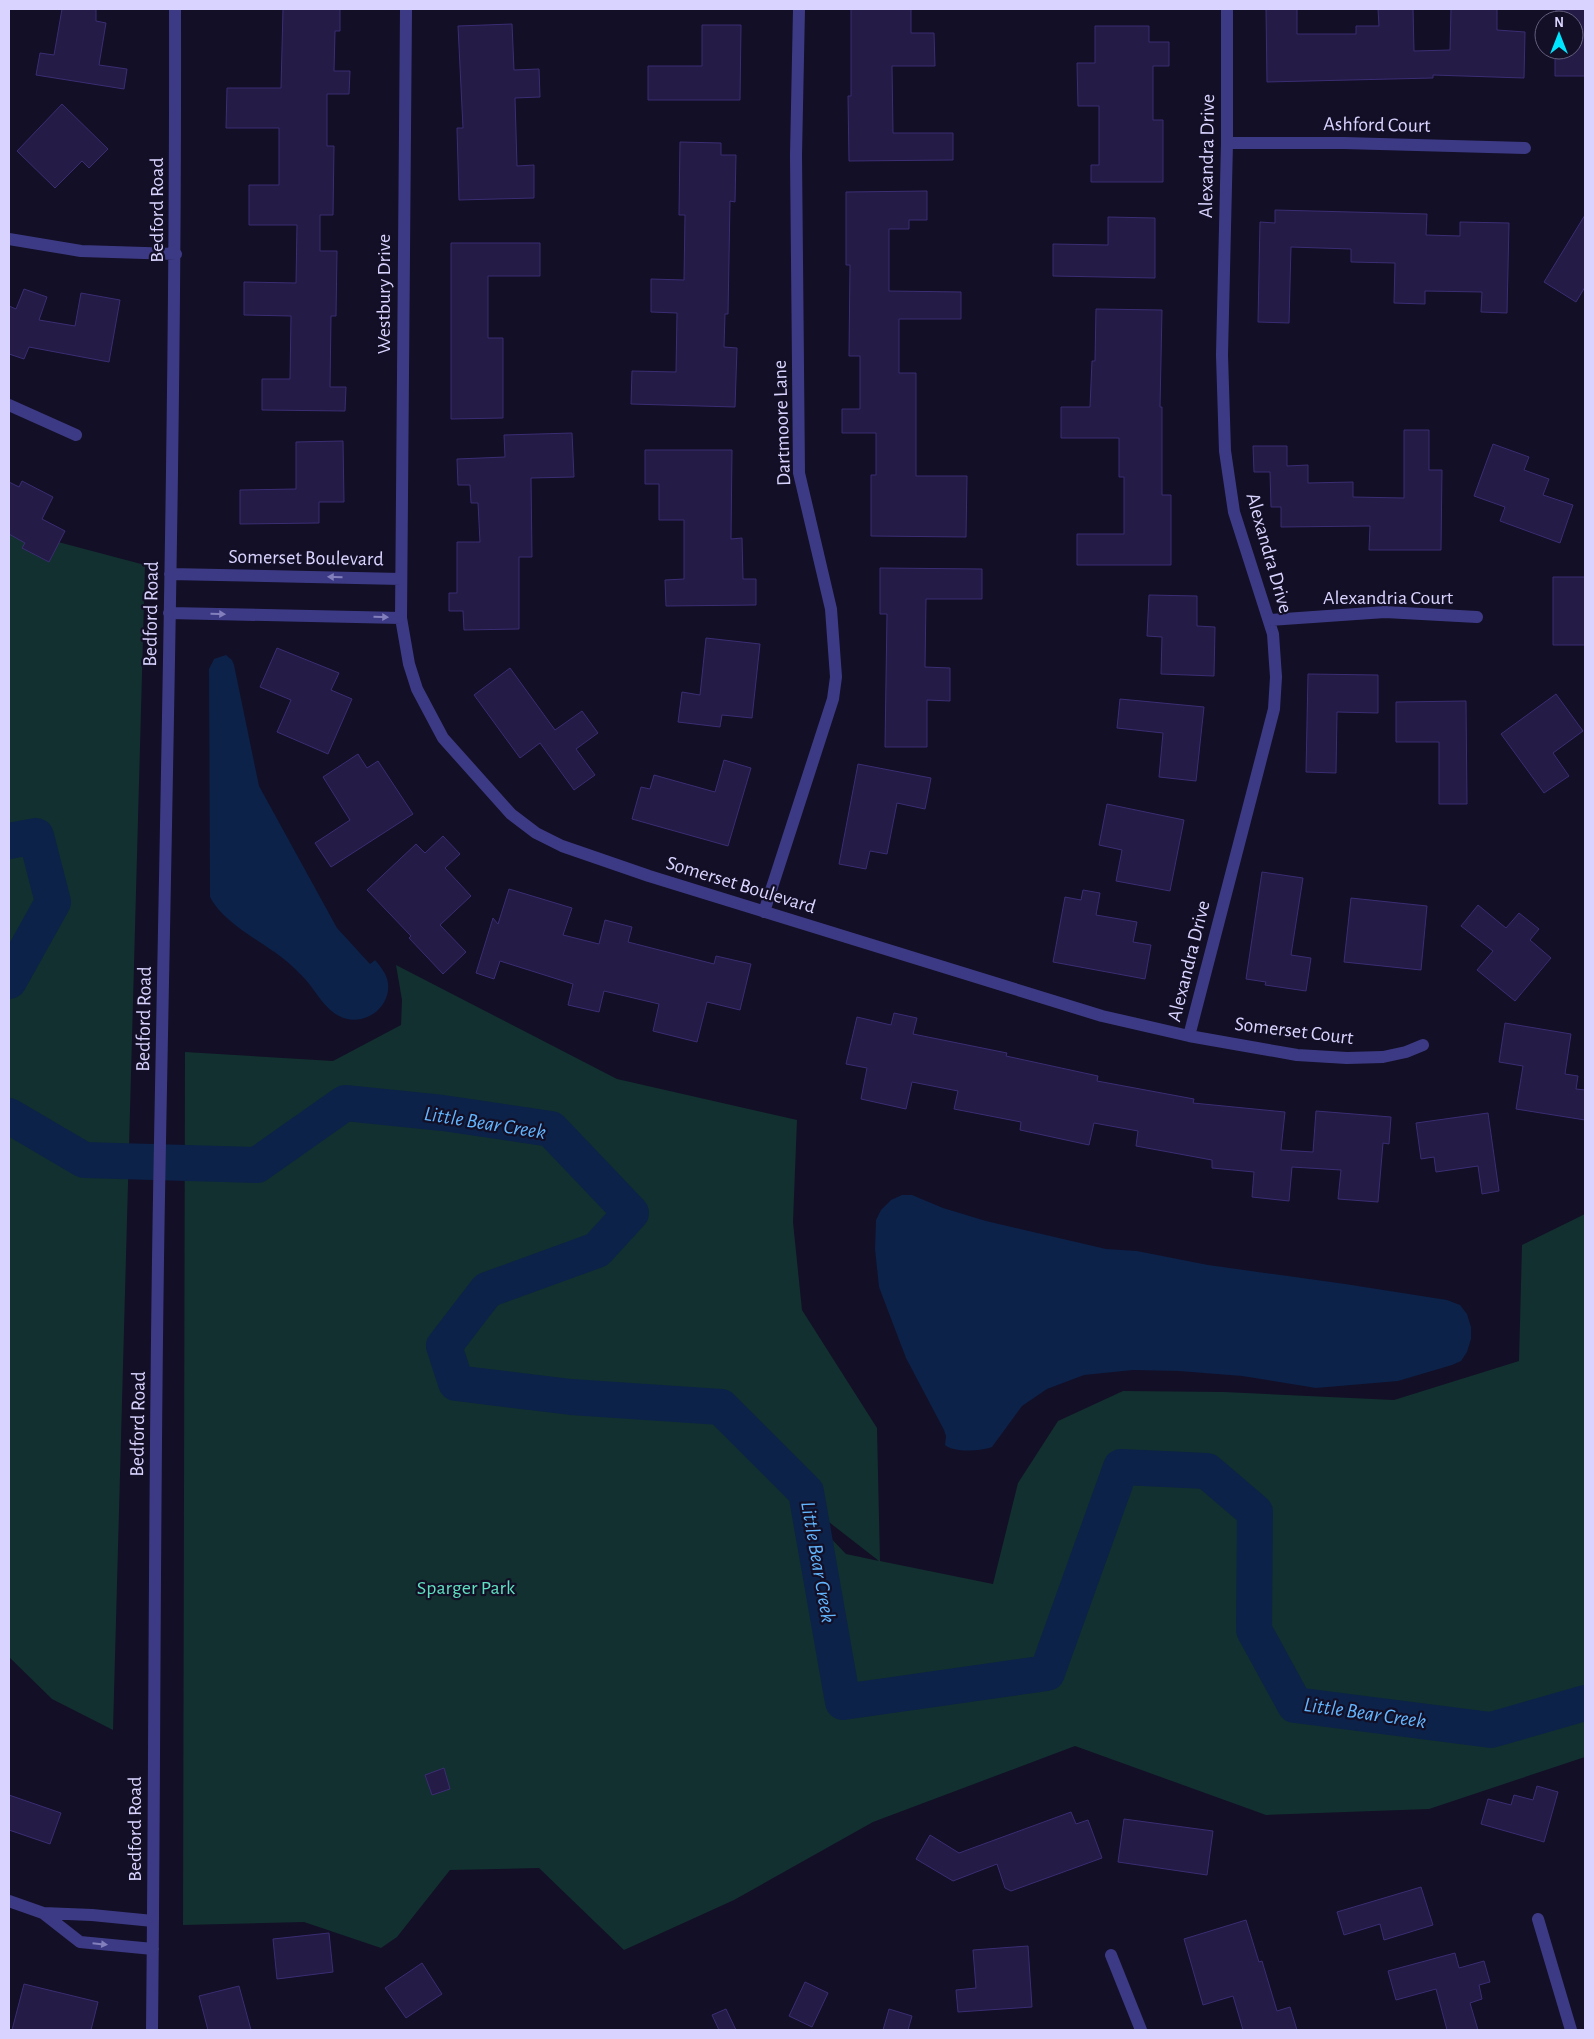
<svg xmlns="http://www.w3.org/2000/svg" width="1594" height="2039" font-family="'Alegreya Sans',sans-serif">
	<rect width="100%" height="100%" fill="#130f26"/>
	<path fill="#12302f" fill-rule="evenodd" d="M9,529L145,565L113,1730L52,1699L9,1657Z
		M396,965L617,1079L797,1120L793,1222L802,1310L877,1428L880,1561L993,1584L1018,1483L1058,1421L1123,1391L1224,1392L1394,1400L1519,1361L1522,1245L1585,1214V1757L1429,1809L1266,1815L1075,1746L873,1822L734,1900L624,1950L539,1868L450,1870L397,1937L381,1948L304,1922L183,1925L185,1052L333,1061L401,1025L402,1000ZM779,1484H780L879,1561L846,1554Z"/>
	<path fill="#0c2248" d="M226,655L232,660L234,665L259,786L337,928L370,964L375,960C380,966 387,974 388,983C391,1009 362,1028 339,1016C326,1009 319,997 310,985C305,978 298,972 292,966C267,943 225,926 210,897L209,669L214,659Z
		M902,1195H912L943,1208L986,1221L1106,1249L1137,1251L1208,1265L1345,1284L1447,1300L1460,1305L1467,1314L1471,1327V1339L1467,1352L1461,1361L1452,1365L1398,1381L1316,1388L1242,1376L1179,1371L1133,1370L1084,1375L1047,1389L1022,1406L992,1447C981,1451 954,1453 945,1445L946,1436L944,1430L906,1358L879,1287L875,1249L876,1220L881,1210L891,1200Z"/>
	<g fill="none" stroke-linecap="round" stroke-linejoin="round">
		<path stroke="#0c2248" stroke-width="36" d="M9,841L36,836L53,902L9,981
			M9,1116L84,1160L257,1165L345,1103L443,1113L551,1129L631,1213L597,1250L487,1290L444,1346L456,1383L571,1397L721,1407L806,1492L843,1702L1047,1673L1121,1467L1207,1471L1255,1512L1254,1630L1295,1705L1491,1730L1585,1703"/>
	</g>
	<path fill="#241b47" stroke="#3b2d73" d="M62,9H96V21L106,23L99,65L127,69L124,89L36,75L40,53L54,55Z
		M283,9H340V31H335L334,71H350L349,94H327V146H334L333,215H320V251H337L336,316H331L330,387H346L345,411L262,410V379H290L291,316L244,315V282L296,283L297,225H249V185H279V128H226L227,88H281Z
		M851,9H911V33H934L935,66H892L893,133H953V160L849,161L848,96H851Z
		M1266,9H1297V34H1356V26H1379L1378,9H1413L1414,51L1450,50L1451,9H1497V30L1525,32L1524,78L1433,75V78L1267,82Z
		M1556,9H1585V76H1555V50H1574V20H1556Z
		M512,24L514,70L539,69L540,97L515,98L517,166L534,165V198L459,200L457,128H463L458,26Z
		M702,25H741L740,100H648V66H702Z
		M1095,26H1149V42H1169V66H1153V120H1163V182H1091V165H1099V106H1078L1077,63H1095Z
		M62,104L108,149L89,168L82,161L55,188L17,151Z
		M680,142L721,143V155H736L735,202L730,201L728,314H725L724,347L737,348L735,407L631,404L632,371L676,372L677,313L651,312V279L684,280L685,215H679Z
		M927,191V220H909V229H889V291L961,292V319H899V373H916V476H967L966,537L871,536V475H876V433H842V409H860V356H849L850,265H846V192Z
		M1275,210L1427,214L1426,235L1460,236V222L1509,223L1507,313L1481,312L1482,292L1425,291V304L1394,303L1395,263L1351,262V249L1291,247L1289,323L1258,322L1260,222L1275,223Z
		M1585,215V287L1576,302L1544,282Z
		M1108,217L1155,218V278L1053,276V244L1108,245Z
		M451,243H540V276H488V338H503V418L451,419Z
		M24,289L47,297L39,320L75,326L81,293L120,300L109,362L29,347L24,359L9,354V306L16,309Z
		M1096,309L1162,310L1160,407H1162V495H1171V565H1077V534H1124V477H1119V438H1061V407H1090L1092,361H1095Z
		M1404,430H1429V470H1442L1441,550H1369L1370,526L1281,527V507H1271L1270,472H1254L1253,446H1287V466L1308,465V483L1353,482V497L1404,498Z
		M572,433L574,477L531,478L532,557H519V629L464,630L463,611H449V593H457V542H480L478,503H471L470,485H458L457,459L505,457L504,435Z
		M343,441L344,502H319V523L240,524V490L296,489V442Z
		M1493,444L1529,457L1524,470L1549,479L1543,495L1573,505L1560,543L1500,521L1505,507L1474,496Z
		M645,450H732L731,539L742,538L743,579H756V605L666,606L665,580L684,579V520H659V484H645Z
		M22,481L53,497L42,519L65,531L49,562L22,548L25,543L9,534V482L19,487Z
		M880,568L982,569V599H926L925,667L950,668V701L927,700V747H885L887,614H880Z
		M1553,577H1585V645H1553Z
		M1149,595L1197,596V626L1215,627L1214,676L1161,674L1162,637L1147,636Z
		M706,638L760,644L752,718L722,715L720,727L678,722L682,692L700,695Z
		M277,648L339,673L331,690L352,699L328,754L277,732L291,700L260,687Z
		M510,668L555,730L582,711L598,733L576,749L595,775L574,790L540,743L520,758L474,695Z
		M1308,674L1378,675V713L1337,712L1336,773L1306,772Z
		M1556,694L1583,731L1553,753L1569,776L1544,793L1501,734Z
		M1120,699L1204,707L1196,781L1159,777L1163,733L1117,728Z
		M1466,701L1467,804H1439V742H1396V702Z
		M358,754L367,768L378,761L413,814L331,867L315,843L350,820L323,777Z
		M724,760L751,768L728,846L632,819L641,787L650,789L654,775L715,792Z
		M858,764L931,778L925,809L897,803L887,854L870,851L866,869L839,864Z
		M1107,804L1184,820L1170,891L1116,881L1122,850L1099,845Z
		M443,836L460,854L445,868L471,896L440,925L466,952L443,974L409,938L411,936L367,890L416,844L425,853Z
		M1262,872L1303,878L1291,955L1311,958L1306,991L1265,985L1266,982L1246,979Z
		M509,889L572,908L563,935L599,944L605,920L632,927L628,942L714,964L716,956L751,964L740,1010L707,1002L697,1042L653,1031L659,1004L604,991L599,1012L568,1005L573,984L500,961L494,979L476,973L493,918L498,924Z
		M1083,890L1100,893L1096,915L1137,922L1133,942L1151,945L1145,979L1053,962L1065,897L1081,900Z
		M1351,898L1427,906L1421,970L1344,962Z
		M1478,905L1506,928L1519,913L1539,929L1530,940L1551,958L1515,1001L1477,970L1493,951L1461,926Z
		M894,1013L917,1018L913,1034L1007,1053L1006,1056L1098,1076L1097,1081L1194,1099L1193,1103L1285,1112L1281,1150L1313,1152L1316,1111L1391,1117L1389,1144L1383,1143L1378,1202L1338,1199L1341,1170L1292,1167L1289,1201L1252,1197L1254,1172L1212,1168V1160L1136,1146L1138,1131L1094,1123L1089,1145L1020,1130L1021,1122L954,1109L958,1091L912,1082L906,1109L861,1099L867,1068L846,1064L857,1017L891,1025Z
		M1505,1023L1571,1034L1565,1074L1578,1076L1576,1089L1585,1090V1120L1516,1109L1523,1066L1499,1062Z
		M1488,1113L1499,1191L1482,1194L1478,1166L1436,1172L1434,1157L1421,1159L1416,1123Z
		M444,1768L450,1789L432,1795L425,1775Z
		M1537,1786L1558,1792L1544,1842L1481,1824L1488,1799L1511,1805L1514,1795L1533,1800Z
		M9,1795L61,1813L50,1844L9,1830Z
		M1071,1812L1076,1824L1088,1820L1102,1858L1011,1891L1005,1888L997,1864L953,1881L916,1859L930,1835L959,1853Z
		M1124,1819L1213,1831L1207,1875L1118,1862Z
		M1421,1887L1433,1925L1384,1940L1380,1924L1344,1935L1337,1912Z
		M1246,1920L1259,1962L1262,1961L1277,2011L1290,2007L1297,2030H1243L1233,1996L1203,2005L1184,1939Z
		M329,1933L333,1972L277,1979L273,1939Z
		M1028,1946L1032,2007L958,2012L956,1990L976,1988L973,1950Z
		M1455,1953L1459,1968L1484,1961L1490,1982L1479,1985L1482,1999L1470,2003L1478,2030H1447L1436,1989L1396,2000L1388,1971Z
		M422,1963L442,1994L406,2018L385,1988Z
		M805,1982L828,1993L812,2027L789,2016Z
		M24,1984L98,2002L91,2030H12Z
		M239,1986L251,2030H208L199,1996Z
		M726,2009L736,2030H719L712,2015Z
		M889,2009L912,2016L908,2030H883Z"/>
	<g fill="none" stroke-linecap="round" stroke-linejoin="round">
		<path stroke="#3d3a85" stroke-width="12" d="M406,9L401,618L409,664L417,689L443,738L511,814L536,833L562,846L649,876L1102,1016L1189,1036L1297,1055L1347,1058L1383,1057L1406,1052L1423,1045
			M1227,143H1344L1525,148
			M9,239L81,251L176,254
			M9,405L76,435
			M170,574L401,579
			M169,613L401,618
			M1269,620L1385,612L1477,617
			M764,912L833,699L836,677L831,609L799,473L796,155L799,9
			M1189,1036L1274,709L1276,677L1273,634L1234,512L1225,451L1222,355L1227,143V9
			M9,1901L43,1913L92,1915L153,1921
			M43,1913L80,1942L153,1949
			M1538,1919L1571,2030
			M1111,1955L1141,2030
			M152,2030C155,1753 154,1475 159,1197C166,801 176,405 175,9"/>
	</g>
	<defs><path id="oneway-solid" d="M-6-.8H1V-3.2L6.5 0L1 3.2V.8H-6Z" transform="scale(1.25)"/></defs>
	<g fill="#837fbc">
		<use href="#oneway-solid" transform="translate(335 577) rotate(-179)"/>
		<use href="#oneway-solid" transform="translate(218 614) rotate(1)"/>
		<use href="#oneway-solid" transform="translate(381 617) rotate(1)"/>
		<use href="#oneway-solid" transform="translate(100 1944) rotate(6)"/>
	</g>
	<g text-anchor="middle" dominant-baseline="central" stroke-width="4.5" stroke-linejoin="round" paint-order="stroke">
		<g font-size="20" fill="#d9d4ff" stroke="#130f26">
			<text transform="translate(1377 125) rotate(1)">Ashford Court</text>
			<text transform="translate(1207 156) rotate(-89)">Alexandra Drive</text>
			<text transform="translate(157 210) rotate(-90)">Bedford Road</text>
			<text transform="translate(384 294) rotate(-90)">Westbury Drive</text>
			<text transform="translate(782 423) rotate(-92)">Dartmoore Lane</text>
			<text transform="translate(1269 553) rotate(74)">Alexandra Drive</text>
			<text transform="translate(306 558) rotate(1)">Somerset Boulevard</text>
			<text x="1388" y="598">Alexandria Court</text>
			<text transform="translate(151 614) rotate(-89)">Bedford Road</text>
			<text transform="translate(741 885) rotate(17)">Somerset Boulevard</text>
			<text transform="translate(1189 961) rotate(-76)">Alexandra Drive</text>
			<text transform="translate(144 1019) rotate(-89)">Bedford Road</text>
			<text transform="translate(1294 1031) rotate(7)">Somerset Court</text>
			<text transform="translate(138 1424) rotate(-89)">Bedford Road</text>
			<text transform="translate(135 1829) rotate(-90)">Bedford Road</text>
		</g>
		<g font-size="20" fill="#5fe0c0" stroke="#130f26">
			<text x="466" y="1588">Sparger Park</text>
		</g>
		<g font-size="21" font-style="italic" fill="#62b6ff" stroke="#130f26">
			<text transform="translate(485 1123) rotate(9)">Little Bear Creek</text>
			<text transform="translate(818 1562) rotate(80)">Little Bear Creek</text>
			<text transform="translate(1365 1713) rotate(8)">Little Bear Creek</text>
		</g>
	</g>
	<rect width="1594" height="2039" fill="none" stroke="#d9d4ff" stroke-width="20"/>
	<g transform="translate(1559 35)"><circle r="24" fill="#130f26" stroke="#625e7d"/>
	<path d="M0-4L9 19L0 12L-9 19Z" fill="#00e5ff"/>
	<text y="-8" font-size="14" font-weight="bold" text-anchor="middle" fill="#d9d4ff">N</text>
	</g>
</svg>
